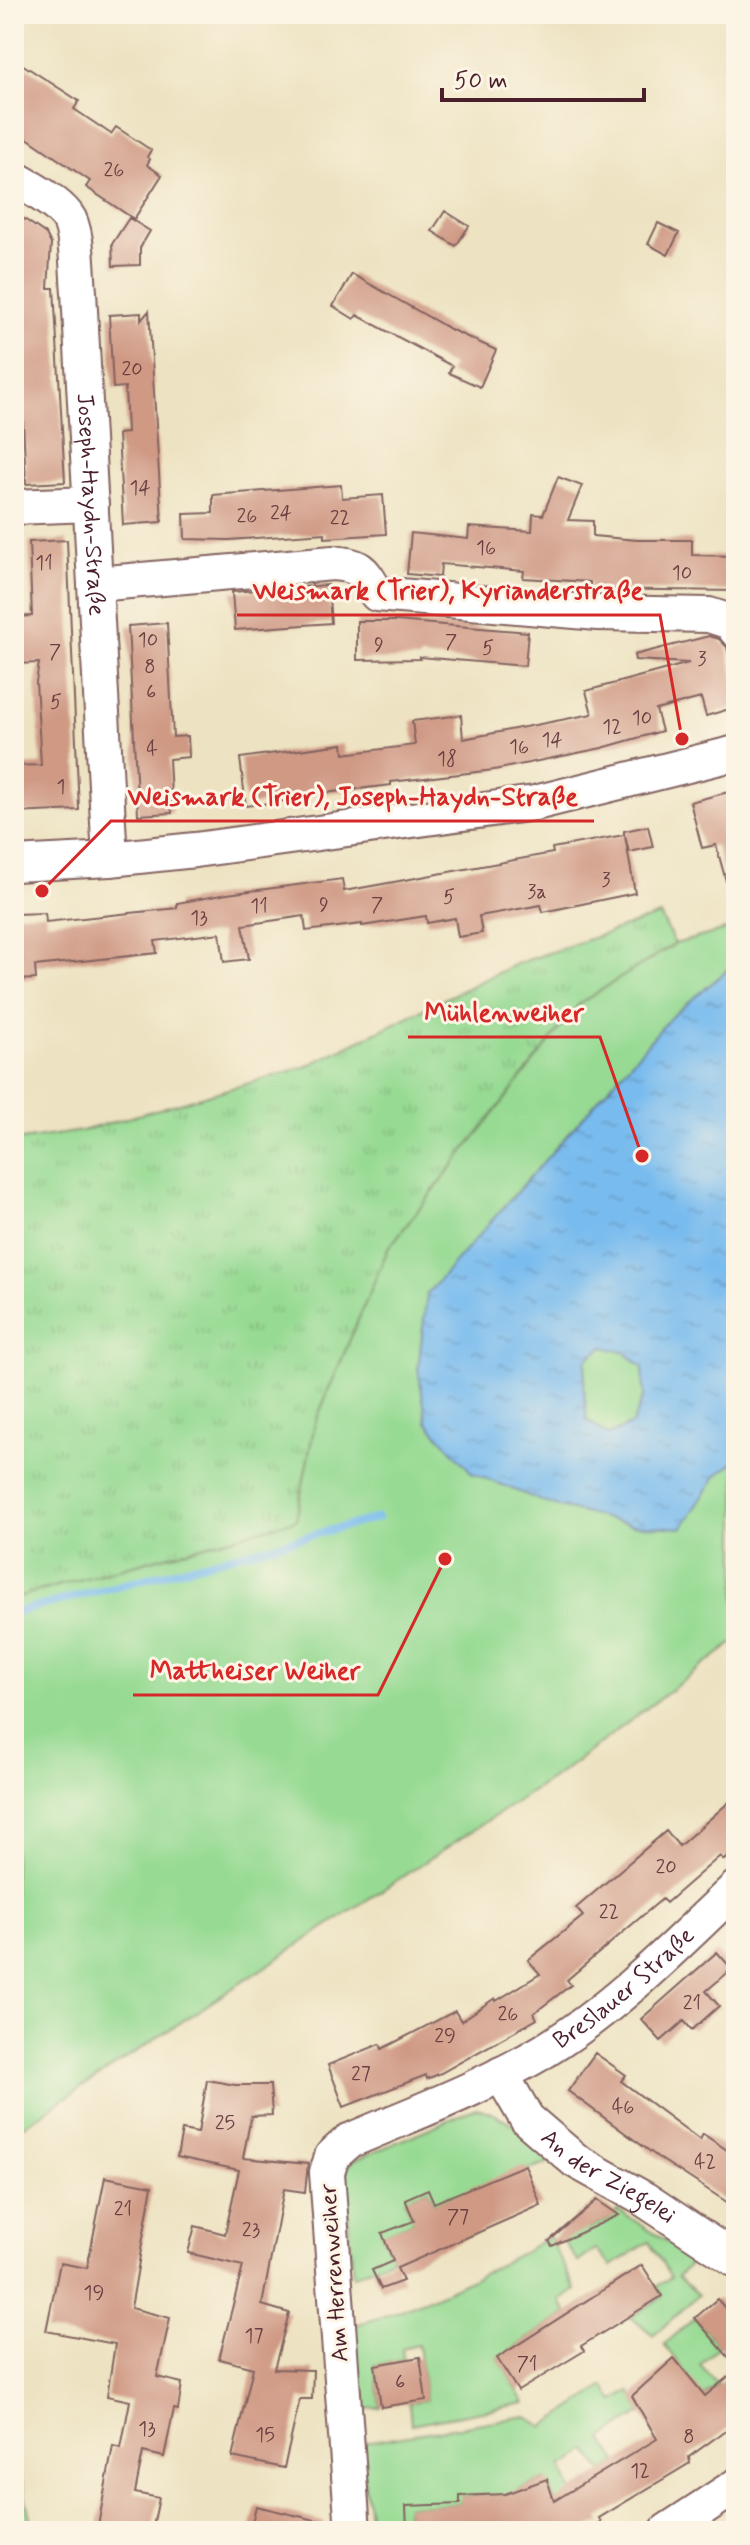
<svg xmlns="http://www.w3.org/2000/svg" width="750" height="2545" font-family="Mynerve,sans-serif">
	<defs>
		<pattern id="grass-tufts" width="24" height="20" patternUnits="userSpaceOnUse" patternTransform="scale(2)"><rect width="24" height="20" fill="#96da93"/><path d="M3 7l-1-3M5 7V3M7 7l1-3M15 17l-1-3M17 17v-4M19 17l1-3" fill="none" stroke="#83bb7f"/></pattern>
		<pattern id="water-ripples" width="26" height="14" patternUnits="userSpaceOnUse" patternTransform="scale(2)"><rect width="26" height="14" fill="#78bbee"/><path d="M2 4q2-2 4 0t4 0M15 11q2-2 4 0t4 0" fill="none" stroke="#69a0cc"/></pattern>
	</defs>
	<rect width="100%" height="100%" fill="#fcf5e5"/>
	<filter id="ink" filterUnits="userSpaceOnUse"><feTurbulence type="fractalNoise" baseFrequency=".0125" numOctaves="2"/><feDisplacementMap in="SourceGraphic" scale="16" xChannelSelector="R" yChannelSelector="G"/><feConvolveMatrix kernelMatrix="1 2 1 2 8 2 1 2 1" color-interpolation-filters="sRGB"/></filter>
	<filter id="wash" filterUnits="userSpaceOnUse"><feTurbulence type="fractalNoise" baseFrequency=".006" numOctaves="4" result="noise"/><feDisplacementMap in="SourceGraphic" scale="32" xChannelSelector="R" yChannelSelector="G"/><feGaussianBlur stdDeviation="1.8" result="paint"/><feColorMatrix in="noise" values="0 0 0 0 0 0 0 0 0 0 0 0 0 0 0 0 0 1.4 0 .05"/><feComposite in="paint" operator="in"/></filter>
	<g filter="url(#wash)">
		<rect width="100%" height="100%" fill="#ede2c1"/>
		<path fill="url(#grass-tufts)" stroke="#707c5f" stroke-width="2" d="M660,915L675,944L579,1004L388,1249L315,1423L296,1520L14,1598V1141L82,1131L305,1067L516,964Z
			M14,2448L33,2531H14Z"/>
		<path fill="#96da93" stroke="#707c5f" stroke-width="2" d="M736,927V1641L566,1769L14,2132V1598L296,1520L315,1423L388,1249L579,1004L675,944Z
			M476,2108C508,2115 531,2138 552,2162L434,2203L428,2189L405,2199L414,2221L382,2234L392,2258L353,2276L345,2169L353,2161Z
			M618,2210L694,2259L678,2276L698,2295L653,2336L631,2317L662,2297L656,2287L671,2277L649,2242L611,2266L596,2249L578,2262L564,2242L568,2229L578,2216L589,2229L609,2220Z
			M549,2237L576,2290L560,2301L567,2313L498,2358L525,2403L411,2424L409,2403L426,2400L418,2345L402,2349L403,2360L375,2365L381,2407L360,2410L352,2326C422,2307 486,2273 549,2237Z
			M695,2318L719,2346L700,2365L718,2385L690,2405L689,2377L664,2345Z
			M605,2386L614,2401L630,2391L642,2412L603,2439L618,2462L603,2472L587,2450L570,2463L562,2466L576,2504L558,2510L546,2479L517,2490L522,2506L484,2495L461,2496L460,2504L406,2506V2522L391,2523V2531H371L359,2443L526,2416L543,2427Z"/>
		<path fill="url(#water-ripples)" stroke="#616d8c" stroke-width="2" fill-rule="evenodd" d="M736,963V1461L717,1475L682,1528L632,1525L552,1505L472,1473L427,1422L418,1369L427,1294L670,1018ZM603,1347L625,1352L643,1368L644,1395L632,1424L608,1435L587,1420L584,1387L586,1360Z"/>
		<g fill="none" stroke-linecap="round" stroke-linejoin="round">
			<path stroke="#78bbee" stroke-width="8" d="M14,1613L377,1518"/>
		</g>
		<g id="blocks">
			<path fill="#cf9984" d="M14,59L79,101L74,109L111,134L116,127L151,150L147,157L150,159L147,165L162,175L134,219L86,187L90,181L14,129Z
				M445,211L469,226L456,246L432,231Z
				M14,212L46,234L51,244L48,288H54L65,482L26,484L22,401L20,386L14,387Z
				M129,218L150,231L140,248V265L113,266L112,244Z
				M658,223L679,233L668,255L648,244Z
				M352,274L452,330L496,350L480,387L449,373L452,366L357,315L354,319L333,306Z
				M149,311L162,522L123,525L118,434L127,433L125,387L113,388L109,315L141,313V320Z
				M558,477L582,486L568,520L593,521V536L637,540H692V555L735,556V591L590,589V582L523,578L524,571L441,564L440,577L407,574L411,533L468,539L469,527L532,531L533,514L543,515Z
				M341,485L342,498L383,495L386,534L325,538V533L229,540L185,539L184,514L213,513V495Z
				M67,540L79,810L14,813V766L41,765L36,682L39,663L14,664V617L32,616L29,542Z
				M328,585L331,623L235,630L232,592Z
				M357,621H396L528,632L525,666L420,657V659L357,660Z
				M167,623L173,737L188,736L189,757L169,759L172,813L138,815L128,626Z
				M709,636L719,639L727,647L736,684V707L706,716L701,698L656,710L662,731L602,748L494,770L391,782V785L300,796V799L246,806L240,758L343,744L344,754L415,745L412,721L461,715L463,739L592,714L586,691L689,663L635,660L634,655Z
				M736,790V891L729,892L716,845L702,848L690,802Z
				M648,826L653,847L629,852L625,836L635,893L543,912L541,905L479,916L482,933L458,937L455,918L427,923L426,916L362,926V924L306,931L304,916L243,925L249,959L224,962L220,933L155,941L157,953L35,966L36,979L14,980V914L45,913L46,922L177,908V903L227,894L342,879L344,891L553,853L552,848L624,835V831Z
				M736,1796V1849L724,1860L720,1856L666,1903L662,1899L567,1980L571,1985L534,2013L537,2019L441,2073L427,2079L426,2075L344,2107L328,2065L380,2044L382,2049L455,2011L461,2021L495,1998L496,2001L540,1974L528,1960L583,1916L576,1908L666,1831L679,1846Z
				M717,1952L732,1969L706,1991L719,2006L692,2030L684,2021L661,2041L641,2019Z
				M595,2053L626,2075L621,2081L700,2140L703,2134L736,2156V2208L659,2158L568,2091Z
				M207,2080L235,2085H270L272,2115L251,2116L243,2158L308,2164L305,2192L284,2189L262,2305L289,2313L274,2369L313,2370L312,2399H300L284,2468L232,2457L253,2368L219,2359L243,2266L188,2253L195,2226L225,2234L239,2170L177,2157L182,2130L198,2133Z
				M525,2165L541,2205L397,2268L403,2281L381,2289L372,2270L393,2261L382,2233L414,2221L405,2199L428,2189L434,2203Z
				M105,2177L152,2186L131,2308L170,2318L157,2377L182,2383L178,2410L174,2409L164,2457L143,2452L135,2493L159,2498L152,2531H97L113,2446L121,2448L130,2401L107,2396L115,2344L46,2331L60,2263L87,2268Z
				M597,2200L619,2215L552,2246L549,2241Z
				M642,2265L662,2296L581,2346L584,2351L518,2391L497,2358Z
				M717,2299L736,2320V2366L695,2318Z
				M420,2357L426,2400L381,2407L375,2365Z
				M674,2358L705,2396L736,2370V2423L689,2457L690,2463L599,2518L601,2523L579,2531H407L406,2506L460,2504V2496L505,2494L547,2479L554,2501L657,2439L632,2396Z
				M256,2506L324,2522L323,2531H250Z"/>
		</g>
	</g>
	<g filter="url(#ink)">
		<use href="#blocks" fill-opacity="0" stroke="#836360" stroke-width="2"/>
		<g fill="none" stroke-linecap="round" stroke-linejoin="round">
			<defs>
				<g id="minor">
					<path id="s1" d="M14,178C28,186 57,202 67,216C78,230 77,274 79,292L110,859"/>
					<path d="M14,507L91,504"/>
					<path d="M96,584L333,563C362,566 362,569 377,594L598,613L709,615L734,623L736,630"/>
					<path d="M14,864L110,859L195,850L535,803L736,753"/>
					<path id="s2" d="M501,2074L527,2119L576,2161L644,2199L736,2260"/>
					<path id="s3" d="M353,2531L327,2173L332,2156L349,2141C414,2113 482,2088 544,2051C616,2007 675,1946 736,1888"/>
					<path d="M667,2531L736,2486"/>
				</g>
			</defs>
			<use href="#minor" stroke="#836360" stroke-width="38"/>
			<use href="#minor" stroke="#fff" stroke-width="34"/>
		</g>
	</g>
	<g text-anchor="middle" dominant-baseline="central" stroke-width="6" stroke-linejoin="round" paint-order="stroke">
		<g font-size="20" fill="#6b3e41">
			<text x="114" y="170">26</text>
			<text x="132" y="369">20</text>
			<text x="140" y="488">14</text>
			<text x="281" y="513">24</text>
			<text x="247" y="516">26</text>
			<text x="340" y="518">22</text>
			<text x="486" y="548">16</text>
			<text x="44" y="563">11</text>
			<text x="682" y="573">10</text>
			<text x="148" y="640">10</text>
			<text x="451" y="642">7</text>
			<text x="379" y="645">9</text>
			<text x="488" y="648">5</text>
			<text x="55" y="652">7</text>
			<text x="702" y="659">3</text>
			<text x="150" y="667">8</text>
			<text x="151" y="692">6</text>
			<text x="56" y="702">5</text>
			<text x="642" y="718">10</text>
			<text x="612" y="727">12</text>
			<text x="552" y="740">14</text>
			<text x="519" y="747">16</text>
			<text x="152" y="749">4</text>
			<text x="447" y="759">18</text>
			<text x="61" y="787">1</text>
			<text x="606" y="880">3</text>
			<text x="537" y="892">3a</text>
			<text x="449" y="897">5</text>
			<text x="324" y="905">9</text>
			<text x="377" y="905">7</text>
			<text x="259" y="906">11</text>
			<text x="199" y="918">13</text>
			<text x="666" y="1867">20</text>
			<text x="609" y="1912">22</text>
			<text x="692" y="2003">21</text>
			<text x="508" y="2014">26</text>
			<text x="445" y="2036">29</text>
			<text x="361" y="2074">27</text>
			<text x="623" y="2107">46</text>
			<text x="225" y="2123">25</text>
			<text x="705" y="2162">42</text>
			<text x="123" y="2209">21</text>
			<text x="458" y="2217">77</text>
			<text x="251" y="2230">23</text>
			<text x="94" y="2293">19</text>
			<text x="254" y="2336">17</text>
			<text x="527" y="2364">71</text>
			<text x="400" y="2382">6</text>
			<text x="147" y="2429">13</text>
			<text x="265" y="2435">15</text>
			<text x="689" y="2437">8</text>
			<text x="640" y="2471">12</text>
		</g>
		<g font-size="24" fill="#4a1f2b" stroke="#fcf5e5">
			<text stroke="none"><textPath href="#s1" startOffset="356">Joseph-Haydn-Straße</textPath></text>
			<text stroke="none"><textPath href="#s3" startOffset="716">Breslauer Straße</textPath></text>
			<text stroke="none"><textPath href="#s2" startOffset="152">An der Ziegelei</textPath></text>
			<text transform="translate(335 2273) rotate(-94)">Am Herrenweiher</text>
		</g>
	</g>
	<path fill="none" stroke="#d62828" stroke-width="3" d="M682 739L660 615H237M42 891L111 821H594M642 1156L600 1037H408M445 1559L378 1695H133"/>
	<g fill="#d62828" stroke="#fcf5e5" stroke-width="3">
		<circle cx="682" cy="739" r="8"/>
		<circle cx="42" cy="891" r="8"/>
		<circle cx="642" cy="1156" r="8"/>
		<circle cx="445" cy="1559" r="8"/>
	</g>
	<g font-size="26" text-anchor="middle" font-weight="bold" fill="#d62828" stroke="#fcf5e5" stroke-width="6" stroke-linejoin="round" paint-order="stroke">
		<text x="448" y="599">Weismark (Trier), Kyrianderstraße</text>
		<text x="353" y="805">Weismark (Trier), Joseph-Haydn-Straße</text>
		<text x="504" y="1021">Mühlenweiher</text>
		<text x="255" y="1679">Mattheiser Weiher</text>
	</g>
	<rect width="750" height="2545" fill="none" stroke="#fcf5e5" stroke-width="48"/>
	<path d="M442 88v12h202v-12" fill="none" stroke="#4a1f2b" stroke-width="4"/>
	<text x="454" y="88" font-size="24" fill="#4a1f2b" stroke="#fcf5e5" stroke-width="6" paint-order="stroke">50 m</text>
</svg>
